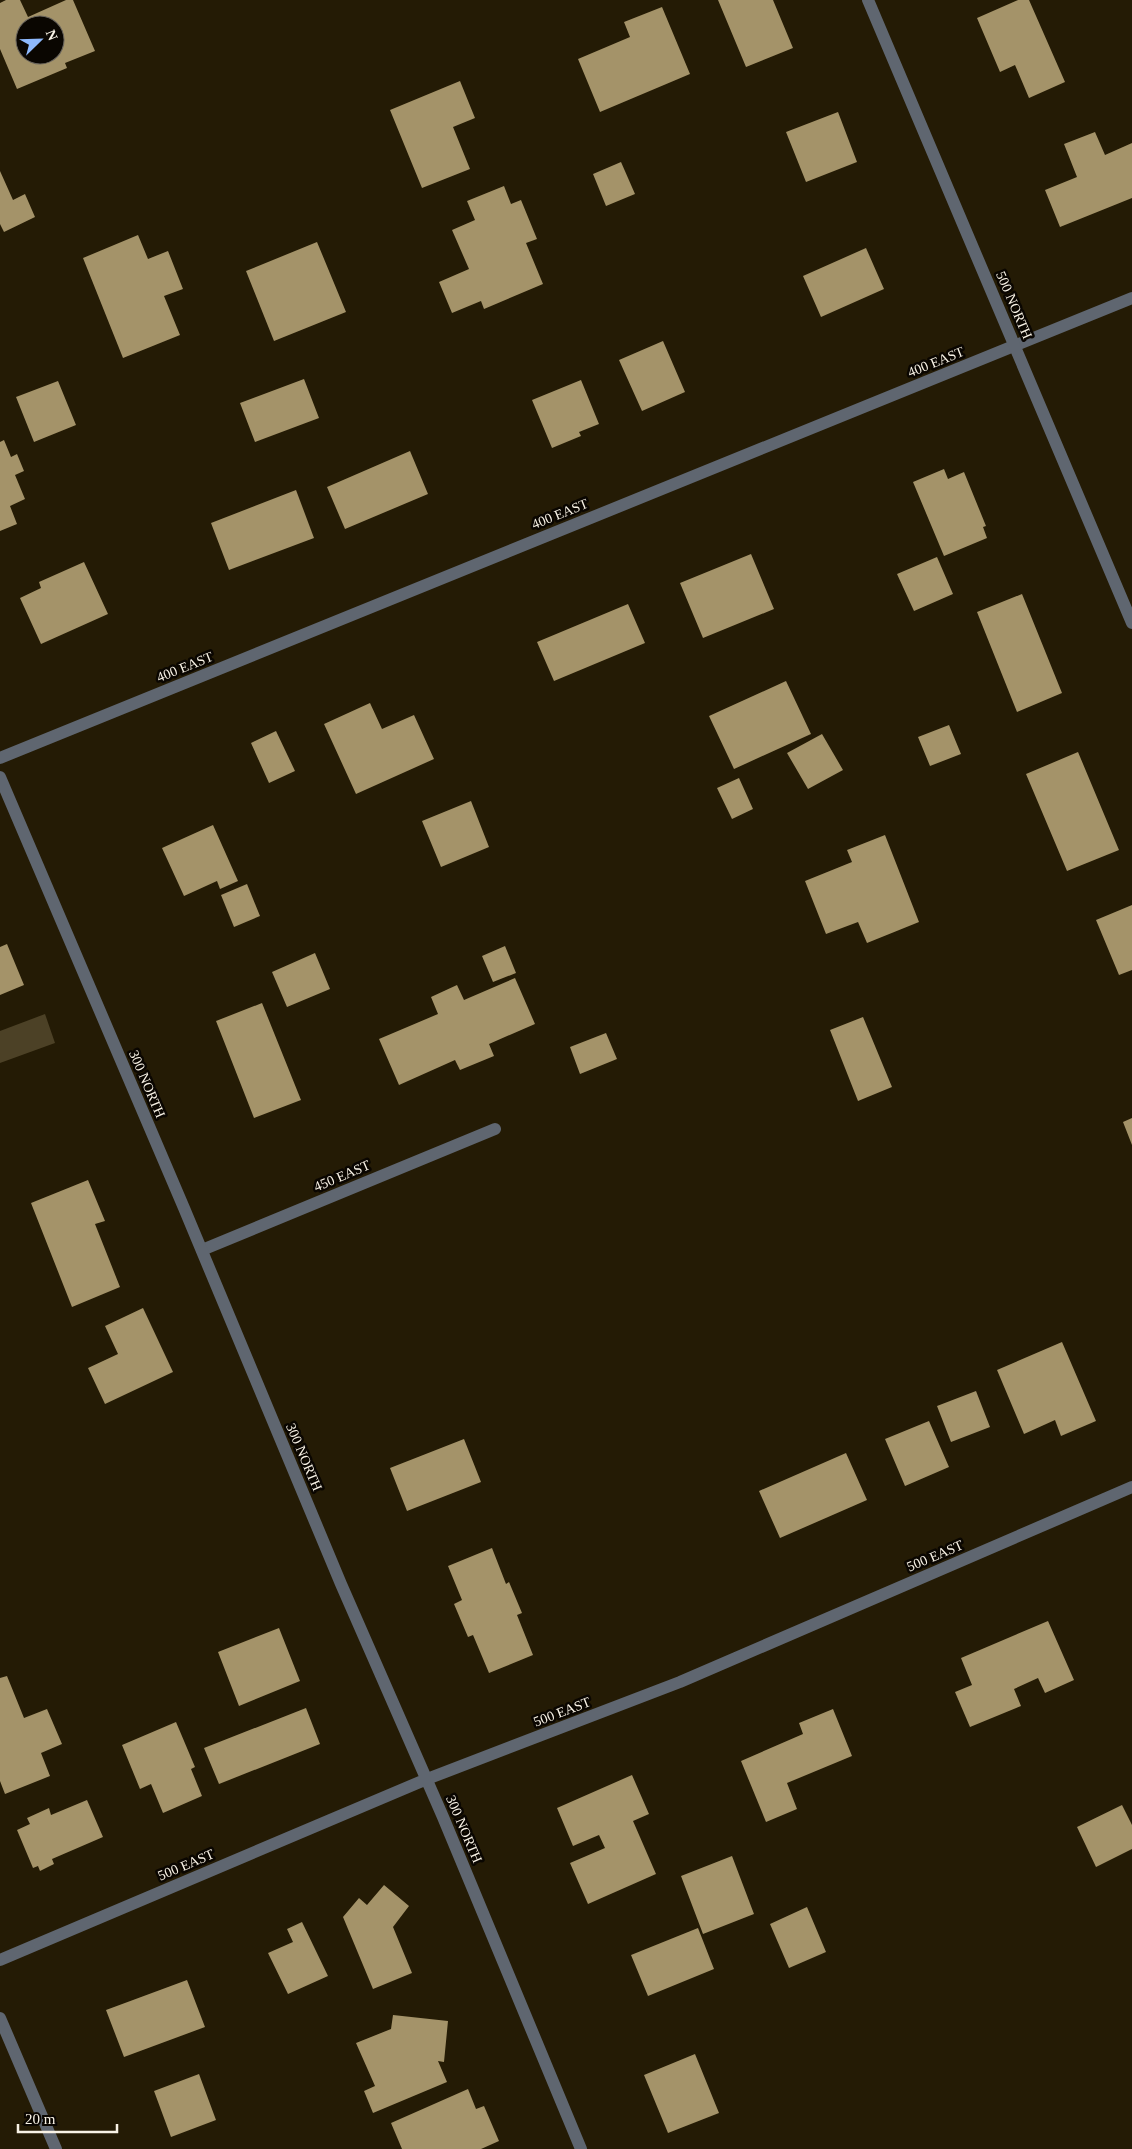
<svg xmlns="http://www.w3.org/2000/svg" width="1132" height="2149" font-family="'Times New Roman',serif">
	<rect width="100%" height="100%" fill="#241b05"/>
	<path fill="#4c4126" d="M45,1014L55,1043L0,1063V1031Z"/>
	<path fill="#a49369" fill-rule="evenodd" d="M6,0H20L28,17L66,0H73L95,51L65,63L67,68L17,89L0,49V3ZM25,25H55V55H25Z
		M718,0H773L793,48L746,67Z
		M1018,0H1029L1065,82L1029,98L1015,65L1000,72L977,18Z
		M662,7L690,74L600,112L578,59L630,37L624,22Z
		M460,81L475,118L453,127L470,169L422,188L390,110Z
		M838,112L857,162L806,182L786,132Z
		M1095,132L1105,155L1132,143V198L1060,227L1045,190L1077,177L1064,144Z
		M621,162L635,194L606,206L593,174Z
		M0,171L13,200L25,194L35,217L4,232L0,224Z
		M504,186L511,204L521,200L537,239L526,243L543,284L484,309L481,301L452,313L439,282L469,269L452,230L475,220L467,201Z
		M138,235L148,259L168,251L183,289L164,296L180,335L123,358L83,258Z
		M317,242L346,312L274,341L246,271Z
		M866,248L884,289L821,317L803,276Z
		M663,341L685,392L642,411L619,360Z
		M304,379L319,418L255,442L240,403Z
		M581,380L599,424L579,432L581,436L552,448L532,400Z
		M58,381L76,425L34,442L16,397Z
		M4,440L11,457L17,454L24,471L15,475L25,499L10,506L17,524L0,531V442Z
		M410,451L428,494L345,529L327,487Z
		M944,469L948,479L964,472L986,526L983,527L987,538L944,556L913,482Z
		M296,490L314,538L229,570L211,523Z
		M751,554L774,609L703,638L680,583Z
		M937,557L953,594L914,611L897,574Z
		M84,562L108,614L41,644L20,598L41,588L39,582Z
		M1022,594L1062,693L1017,712L977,612Z
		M628,604L645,643L554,681L537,642Z
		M786,681L811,734L734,769L709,716Z
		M370,703L382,729L414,715L434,759L356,794L324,724Z
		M949,725L961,754L930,766L918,737Z
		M276,731L295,771L269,783L251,743Z
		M822,734L843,770L808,789L787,753Z
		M1078,752L1119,850L1067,871L1026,774Z
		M739,778L753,809L732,819L717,788Z
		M471,801L489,847L441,867L422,821Z
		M213,825L238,881L220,889L217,881L184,896L162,848Z
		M885,835L919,922L867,943L858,922L826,934L805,881L852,862L847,850Z
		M247,884L260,916L234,927L221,895Z
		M1132,905V970L1119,975L1096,920Z
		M7,944L24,985L0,995V947Z
		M505,946L516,973L493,982L482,956Z
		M315,953L330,989L287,1007L272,972Z
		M515,978L535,1024L489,1044L494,1056L460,1070L455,1060L399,1085L379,1039L438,1014L431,997L457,985L464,1000Z
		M262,1003L301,1100L254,1118L216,1021Z
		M863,1017L892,1087L858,1101L830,1030Z
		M606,1033L617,1059L580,1074L570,1047Z
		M1132,1118V1145L1123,1122Z
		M88,1180L105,1221L95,1224L120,1287L72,1307L31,1203Z
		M143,1308L173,1372L105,1404L88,1368L118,1354L105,1326Z
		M1062,1342L1096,1421L1061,1436L1055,1420L1024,1434L997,1370Z
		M976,1391L990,1427L951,1442L937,1406Z
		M929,1421L949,1467L905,1486L885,1439Z
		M464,1439L481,1482L407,1511L390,1468Z
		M846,1453L867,1500L780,1538L759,1491Z
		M492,1548L506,1584L509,1582L522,1613L517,1615L533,1655L489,1673L473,1635L468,1637L454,1604L462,1600L448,1566Z
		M1048,1621L1074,1680L1045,1693L1038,1678L1014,1689L1021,1706L970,1727L955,1692L972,1685L961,1658Z
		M279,1628L300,1681L239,1706L218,1652Z
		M7,1676L24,1718L47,1709L62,1744L41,1753L50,1776L5,1794L0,1781V1678Z
		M306,1708L320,1744L219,1784L204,1748Z
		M833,1709L852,1756L787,1783L797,1809L766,1822L741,1761L803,1734L799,1723Z
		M176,1722L195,1767L191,1769L202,1796L163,1813L151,1784L140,1789L122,1745Z
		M632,1775L649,1814L633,1821L656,1874L588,1904L570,1863L605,1848L599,1835L573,1846L557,1808Z
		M87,1800L103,1837L52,1859L54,1864L40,1871L38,1866L33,1868L17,1830L30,1824L27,1818L49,1808L51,1815Z
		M1122,1805L1132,1825V1849L1096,1867L1077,1827Z
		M732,1856L754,1914L703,1934L681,1876Z
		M384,1885L409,1906L393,1927L412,1973L373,1989L343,1917L359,1898L367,1905Z
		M807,1907L826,1952L789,1968L770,1924Z
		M302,1922L328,1976L288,1994L268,1953L293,1942L287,1929Z
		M698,1928L714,1969L648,1996L631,1955Z
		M187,1980L205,2027L124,2057L106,2010Z
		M393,2015L448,2021L444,2062L438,2061L447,2082L373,2113L364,2091L375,2086L356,2043L391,2029Z
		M695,2054L719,2113L668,2133L644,2075Z
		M199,2074L216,2120L171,2137L154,2091Z
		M468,2089L476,2109L484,2106L499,2141L481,2149H402L391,2123Z"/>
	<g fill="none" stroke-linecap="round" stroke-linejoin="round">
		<path stroke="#5f6670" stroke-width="12" d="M202,1250L495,1129"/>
		<path stroke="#5f6670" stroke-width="12" d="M0,758L1132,298
			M0,777L184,1208L341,1584L443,1817L581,2149
			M0,1960L427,1779L680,1682L1132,1487
			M0,2018L56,2149"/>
		<path stroke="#5f6670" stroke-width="12" d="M868,0L1132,623"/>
	</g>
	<g text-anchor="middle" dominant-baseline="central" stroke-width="5" stroke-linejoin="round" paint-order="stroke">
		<g font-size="14" fill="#f9f3e6" stroke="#0a0601">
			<text transform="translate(1014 305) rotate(67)">500 NORTH</text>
			<text transform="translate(936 362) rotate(-22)">400 EAST</text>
			<text transform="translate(560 514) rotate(-22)">400 EAST</text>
			<text transform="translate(185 667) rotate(-22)">400 EAST</text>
			<text transform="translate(147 1084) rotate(67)">300 NORTH</text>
			<text transform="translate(342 1176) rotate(-23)">450 EAST</text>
			<text transform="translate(304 1457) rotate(67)">300 NORTH</text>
			<text transform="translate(935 1556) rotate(-23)">500 EAST</text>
			<text transform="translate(562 1712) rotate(-21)">500 EAST</text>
			<text transform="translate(464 1829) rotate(67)">300 NORTH</text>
			<text transform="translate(186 1865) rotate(-23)">500 EAST</text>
		</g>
	</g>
	<g transform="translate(40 40) rotate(67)"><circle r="24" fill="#0a0601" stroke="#6a655d"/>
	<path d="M0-4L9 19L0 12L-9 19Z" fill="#8eb9fd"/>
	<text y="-8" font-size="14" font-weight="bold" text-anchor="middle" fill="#f9f3e6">N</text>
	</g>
	<path d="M18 2124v8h99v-8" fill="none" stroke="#f9f3e6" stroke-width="2.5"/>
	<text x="25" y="2124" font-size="15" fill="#f9f3e6" stroke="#0a0601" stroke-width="4" paint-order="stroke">20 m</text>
</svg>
